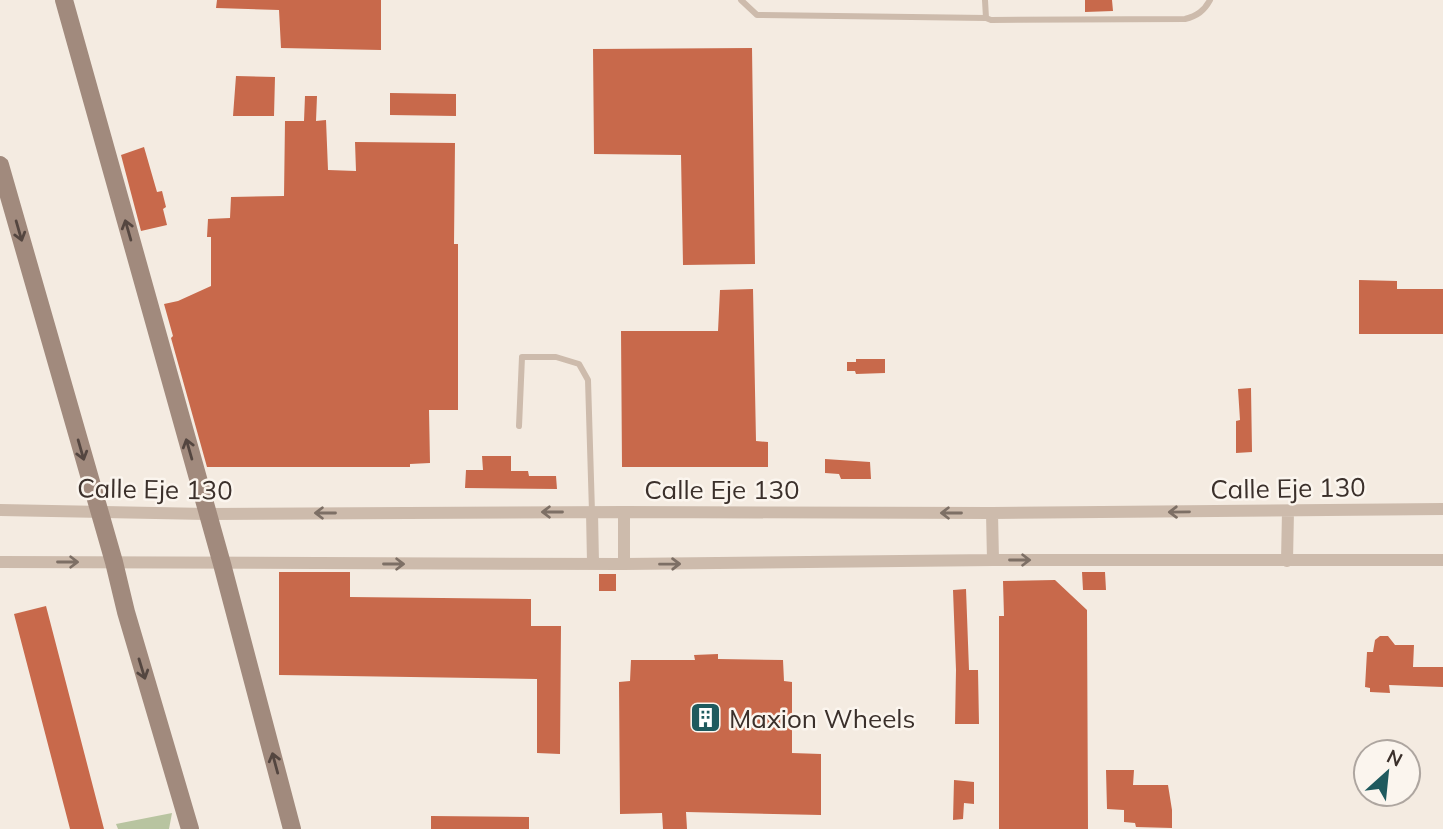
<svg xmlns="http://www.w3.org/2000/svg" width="1443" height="829" font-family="Mulish,sans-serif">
	<rect width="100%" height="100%" fill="#f4ebe1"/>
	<path fill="#b8c4a0" d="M172,813L169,829H118L116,824Z"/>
	<path fill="#c8694b" d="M217,0H381V50L281,48L279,10L216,8Z
		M1085,0H1112L1113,11L1085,12Z
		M752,48L755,264L683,265L681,155L594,154L593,49Z
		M236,76L275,77L274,116H233Z
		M390,93L456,94V116L390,115Z
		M305,96H317L316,121L326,120L328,170L356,171L355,142L455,143L454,244H458V410H429L430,463L410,464V467H207L171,338L173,336L164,304L178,301L211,286V237H207L208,219L230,218L231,197L284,196L285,121H304Z
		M144,147L157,192L162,191L166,207L163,209L167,225L141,231L121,155Z
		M1359,280L1397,281V289H1443V334H1359Z
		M753,289L756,441L768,442V467H622L621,331H718L720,290Z
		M856,359H885V373L856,374L855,371H847V362H856Z
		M1251,388L1252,452L1236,453V421L1240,420L1238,389Z
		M482,456H511V471H528L529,476H556L557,489L465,488L466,470H483Z
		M825,459L870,462L871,479H841L839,474L825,473Z
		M279,572H350V597L531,599V626H561L560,754L537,753V679L279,675Z
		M1082,572H1105L1106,590H1083Z
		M599,574H616V591H599Z
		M1055,580L1087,610L1088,829H999V616H1004L1003,581Z
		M966,589L969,670H978L979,724H955L956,670L953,590Z
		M46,606L104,829H70L14,614Z
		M1380,636H1388L1395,645H1414L1413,667H1443V687L1389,685L1390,693L1370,692V688L1365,687L1367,652H1373L1375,640Z
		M718,654V659L783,660L784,681L792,682V753L821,754V815L686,812L687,829H663L662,813L620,814L619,682L630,681L631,660H695L694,655Z
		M1106,770H1134L1133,785H1168L1172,810V828L1136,827L1135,823L1124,822V810L1107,809Z
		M954,780L974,782V804L964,803L963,819L953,820Z
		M431,816L529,817V829H431Z"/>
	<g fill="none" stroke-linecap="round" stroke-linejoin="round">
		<path stroke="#cdbbac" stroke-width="6" d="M741,0L757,15L986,18L991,20L1185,19C1197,16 1204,11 1210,0
			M985,0L986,18
			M519,426L522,357H556L579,364L588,380L592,512"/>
		<path stroke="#cdbbac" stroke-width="12" d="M0,510L207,514L624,512L992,513L1443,509
			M592,512L593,563
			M624,512V564
			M992,513L993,560
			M1287,561L1288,511
			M0,562L624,564L993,560H1443"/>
		<path stroke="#a18a7d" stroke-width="18" d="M64,0L222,564L292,829
			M0,165L114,562L126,612L190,829"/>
	</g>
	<defs><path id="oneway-shaft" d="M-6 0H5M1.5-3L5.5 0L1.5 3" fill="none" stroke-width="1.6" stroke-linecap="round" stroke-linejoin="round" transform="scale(1.75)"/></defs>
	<g stroke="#544640">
		<use href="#oneway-shaft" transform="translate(128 230) rotate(-106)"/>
		<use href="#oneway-shaft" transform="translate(19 231) rotate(74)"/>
		<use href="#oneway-shaft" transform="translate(189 449) rotate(-106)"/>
		<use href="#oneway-shaft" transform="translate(81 450) rotate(74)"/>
		<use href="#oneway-shaft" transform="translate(142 669) rotate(73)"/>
		<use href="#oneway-shaft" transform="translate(275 763) rotate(-105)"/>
	</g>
	<g stroke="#7d6f65">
		<use href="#oneway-shaft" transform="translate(552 512) rotate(180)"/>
		<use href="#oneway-shaft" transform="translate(1179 512) rotate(179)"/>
		<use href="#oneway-shaft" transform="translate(325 513) rotate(180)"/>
		<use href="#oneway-shaft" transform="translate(951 513) rotate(-180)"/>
		<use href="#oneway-shaft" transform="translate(1020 560)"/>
		<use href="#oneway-shaft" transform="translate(68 562)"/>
		<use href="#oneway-shaft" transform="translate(394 564)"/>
		<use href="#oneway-shaft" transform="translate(670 564) rotate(-1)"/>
	</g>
	<defs>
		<symbol id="building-square" viewBox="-11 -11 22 22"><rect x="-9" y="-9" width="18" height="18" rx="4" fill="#1f5a5e" stroke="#fbf5ee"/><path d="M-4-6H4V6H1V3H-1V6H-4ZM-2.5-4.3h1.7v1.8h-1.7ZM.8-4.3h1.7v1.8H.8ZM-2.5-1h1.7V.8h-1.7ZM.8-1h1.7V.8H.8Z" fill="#fff"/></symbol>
	</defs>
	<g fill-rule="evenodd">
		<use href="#building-square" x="688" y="700" width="35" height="35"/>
	</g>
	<g text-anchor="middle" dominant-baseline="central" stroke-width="5" stroke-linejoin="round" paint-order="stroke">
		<g font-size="26" fill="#3b302b" stroke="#fbf5ee">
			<text transform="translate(1288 488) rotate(-1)">Calle Eje 130</text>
			<text transform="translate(155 489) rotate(1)">Calle Eje 130</text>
			<text x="722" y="489">Calle Eje 130</text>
		</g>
		<g font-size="26" fill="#3b302b" stroke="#fbf5ee" text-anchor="start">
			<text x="729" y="718">Maxion Wheels</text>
		</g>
	</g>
	<g transform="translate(1387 773) rotate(27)"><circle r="33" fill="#fbf5ee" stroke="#aea6a0" stroke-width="2"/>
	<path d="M0-5L12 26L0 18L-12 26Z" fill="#1f5a5e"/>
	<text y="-10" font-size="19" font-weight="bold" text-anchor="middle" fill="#3b302b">N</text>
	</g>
</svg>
